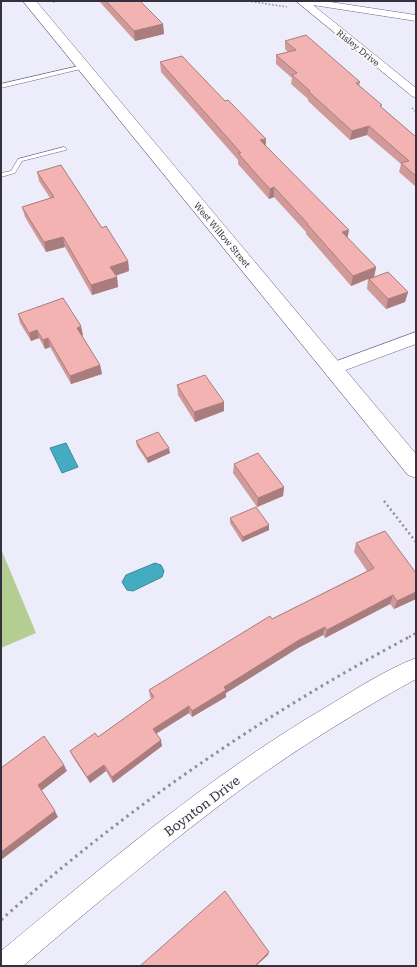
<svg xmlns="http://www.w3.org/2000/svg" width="417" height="967" font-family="'Roboto Serif',serif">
	<rect width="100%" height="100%" fill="#edecfa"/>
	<path fill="#b3ce90" d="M1,549L36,633L1,648Z"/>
	<path fill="#44acc0" stroke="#3f8799" d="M66,443L78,467L62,473L50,448Z
		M155,563L161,565L164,571L162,577L133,591L127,590L122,582L126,575Z"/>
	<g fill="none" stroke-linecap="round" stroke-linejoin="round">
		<defs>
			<path id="lane" d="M83,65L86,67L85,68L1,88V84Z
				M64,147L66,148V150L22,161L15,173L1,177V173L11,171L18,159Z"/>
			<path id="street" d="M296,1H324L416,15V21L313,5L416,88V98L412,96Z
				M416,332V344L332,375L326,373L324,369L326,365Z
				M416,658V679C358,711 301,746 247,785C169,842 96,904 23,966H1V951C106,864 210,775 328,706C356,689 385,670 416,658Z"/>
			<path id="secondary" d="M23,1H36L416,454V478L408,475Z"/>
		</defs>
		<use href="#lane" stroke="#6a6686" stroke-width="1"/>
		<use href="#street" stroke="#6a6686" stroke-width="1"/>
		<use href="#secondary" stroke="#6a6686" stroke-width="1"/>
		<path stroke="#908e9c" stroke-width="1.5" stroke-dasharray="1.5 2" stroke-linecap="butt" d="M248,1L287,7
			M53,2L58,1
			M412,108L416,112"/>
		<path stroke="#908e9c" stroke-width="2.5" stroke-dasharray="2 3" stroke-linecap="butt" d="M384,501L416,542
			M409,637L416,633"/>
		<path stroke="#908e9c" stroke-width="3" stroke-dasharray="2.5 4" stroke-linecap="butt" d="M1,920C125,809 264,714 411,636"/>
		<use href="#lane" fill="#fff" fill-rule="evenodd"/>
		<use href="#street" fill="#fff" fill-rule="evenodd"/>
		<use href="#secondary" fill="#fff" fill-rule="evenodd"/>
	</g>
	<path fill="#d09a99" d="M99,1H140L163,24L164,34L135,41Z
		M285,41L360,82L359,86L382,108L416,137V187L399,172L401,164L367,135L350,140L308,101V99L291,84L292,78L276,64V55L288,52L285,49Z
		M160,62L225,101L266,139V146L347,238L376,267L374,277L408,292L405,302L386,309L367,289L368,279L351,286L306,234V232L274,197L269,199L238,164V160L161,72Z
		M37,172L102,228L128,261L129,271L116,275L117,277L118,287L92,295L65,247L46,252L25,217L22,207L50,198L39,181Z
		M18,314L83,335L82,336L100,365L102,374L71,384L50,347L45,349L39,338L31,341L20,323Z
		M177,385L224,411L195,422L178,395Z
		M136,441L170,453L148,463L137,446Z
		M234,464L284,487L283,496L257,507L233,473Z
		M230,518L269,530L242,542L230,523Z
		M356,543L416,573V599L394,609L390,604L325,638L323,635L298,648L226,693V697L192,717L189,713L156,734L162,746L113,783L106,771L90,783L73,757L70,751L98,737L152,699L150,697L149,690L272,619L367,571L354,552Z"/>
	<path fill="#a97d7d" d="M163,24L164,34L135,41L134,31Z
		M369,126L367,135L350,140L352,131Z
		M266,139L265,149L260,140Z
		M274,187V197L269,199L270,189Z
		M349,230L347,240L342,232Z
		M63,237L65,247L46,252L44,242Z
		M128,261L129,271L112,277L110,267Z
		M376,267L374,277L369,279H368L351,286L353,276Z
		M117,277L118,287L92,295L91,285Z
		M408,292L405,302L386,309L388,299Z
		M81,326L83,335L79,337L77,328Z
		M37,330L39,338L31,341L29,333Z
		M48,338L50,347L45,349L43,340Z
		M100,365L102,374L71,384L70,376Z
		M224,402V411L195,422L194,412Z
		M169,448L170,453L148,463L147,458Z
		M284,487L283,496L257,507L258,498Z
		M269,525V530L242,542L243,537Z
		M416,592V599L394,609L397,601Z
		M393,595L390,604L325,638L327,630Z
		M325,627L323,635L298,648L226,693V697L192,717V711L224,687L299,640Z
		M189,706V713L154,735L153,729Z
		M161,740L162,746L113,783L112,777Z
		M64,765L67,771L41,791L38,785Z
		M104,765L106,771L90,783L87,777Z
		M55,811L58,817L1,860V852Z
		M269,952L268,955L256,966H255Z"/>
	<path fill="#f2b3b2" stroke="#a97d7d" d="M106,1H140L163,24L134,31Z
		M306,35L360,82L356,83L382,105L380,106L416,137V176L401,163L409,161L369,126L352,131L309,92L310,91L292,75L297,73L276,55L296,50L285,41Z
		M182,56L225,101L228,100L266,139L260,140L349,230L342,232L376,267L353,276L307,224H308L274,187L270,189L257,175L238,153H241L160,62Z
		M61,165L102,228L106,226L128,261L110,267L117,277L91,285L63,237L44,242L22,207L54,197L37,172Z
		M388,272L408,292L388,299L369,279Z
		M63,298L81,326L77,328L100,365L70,376L48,338L43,340L37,330L29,333L18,314Z
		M205,375L224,402L194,412L177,385Z
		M158,432L169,448L147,458L136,441Z
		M258,453L284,487L258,498L234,464Z
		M256,507L269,525L243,537L230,518Z
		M385,531L416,573V592L397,601L393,595L327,630L325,627L299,640L224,687L226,690L192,711L189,706L153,729L161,740L112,777L104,765L87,777L70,751L95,733L98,737L154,697L149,690L270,616L272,619L374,568L356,543Z
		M44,736L64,765L38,785L55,811L1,852V768Z
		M225,891L269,952L255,966H223L222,965L221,966H140Z"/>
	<g text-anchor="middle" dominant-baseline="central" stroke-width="3" stroke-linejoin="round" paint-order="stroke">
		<g font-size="9" fill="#33313f" stroke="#fbfbfb">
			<text transform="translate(358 48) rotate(39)">Risley Drive</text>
			<text transform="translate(222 235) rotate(50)">West Willow Street</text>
		</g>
		<g font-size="13" fill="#33313f" stroke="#fbfbfb">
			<text transform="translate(202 806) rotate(-37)">Boynton Drive</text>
		</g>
	</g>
	<rect width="417" height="967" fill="none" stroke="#33313f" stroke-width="4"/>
</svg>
